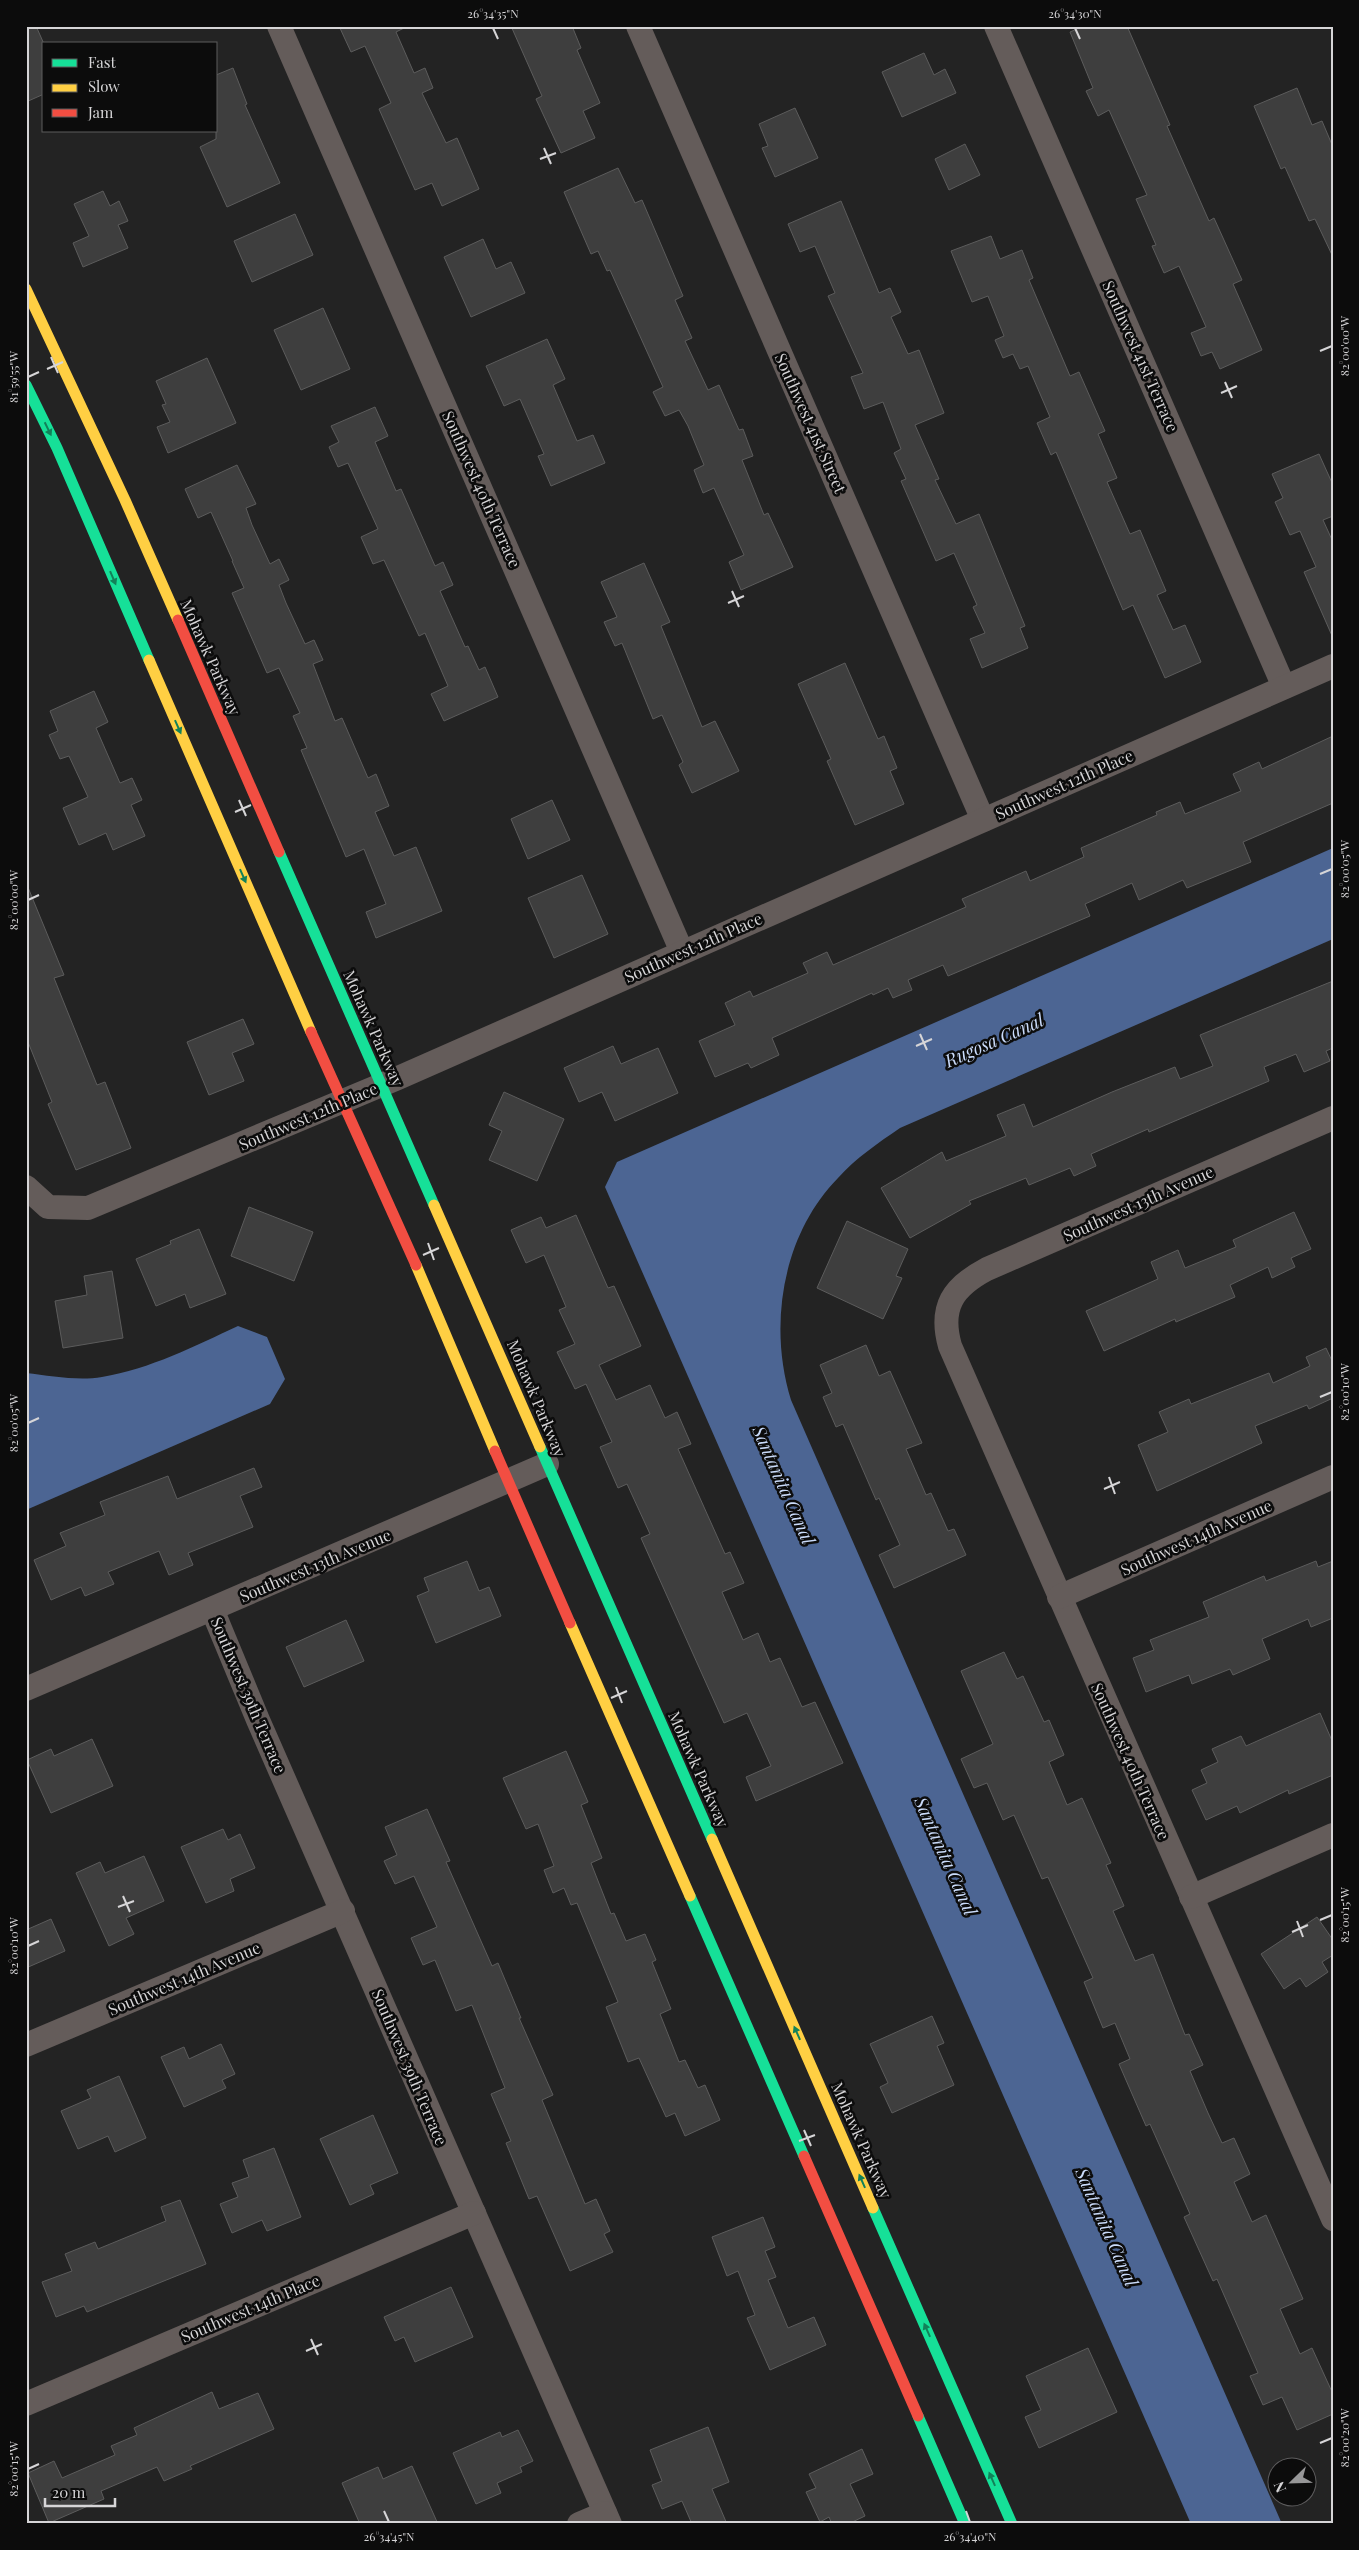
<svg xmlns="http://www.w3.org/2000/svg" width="1359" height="2550" font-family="'Playfair Display',serif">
  <rect width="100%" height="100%" fill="#232323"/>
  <!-- water -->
  <g fill="#4c6593">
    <path d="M1333,848V939L900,1128C878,1143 856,1158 838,1178C782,1235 768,1326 791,1400L1282,2524H1191L605,1187L617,1162Z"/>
    <path d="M238,1326L267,1337L285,1379L270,1404L26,1510V1373C51,1376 78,1381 102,1377C150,1369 195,1346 238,1326Z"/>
  </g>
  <!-- building -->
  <g fill="#3e3e3e" stroke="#5c5c5c">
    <polygon points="26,26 36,26 44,44 44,94 26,102"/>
    <polygon points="339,26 408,26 396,32 414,73 425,68 433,88 422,93 446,143 457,138 479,189 442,206 432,183 415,190 379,109 391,103 365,46 351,52"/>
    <polygon points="511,26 572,26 581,48 577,50 600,103 583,111 595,138 561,153 536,99 542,96"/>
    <polygon points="1084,26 1127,26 1170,125 1167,126 1209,221 1214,218 1242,280 1233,284 1262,350 1220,369 1212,352 1201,356 1191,333 1206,327 1179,266 1164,273 1152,246 1156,245 1136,199 1147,195 1109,110 1098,116 1086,91 1093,88 1070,32"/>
    <polygon points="924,53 934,75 945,69 956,93 902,117 882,72"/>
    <polygon points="233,68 247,104 245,105 280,183 227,207 200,147 216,139 216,75"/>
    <polygon points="1297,88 1312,125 1322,121 1333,147 1333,257 1315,219 1309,221 1285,167 1281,169 1254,106"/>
    <polygon points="795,108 818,158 775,177 762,148 768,146 759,124"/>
    <polygon points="965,144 980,175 949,190 935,159"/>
    <polygon points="618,168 635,203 642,200 683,296 675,300 692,338 685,341 708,390 719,385 739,430 743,429 753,456 742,460 764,515 768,513 793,567 741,590 729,562 744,555 714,488 703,493 694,470 704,465 688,426 679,410 665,416 653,392 663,387 610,270 607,271 598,251 591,254 564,192"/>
    <polygon points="103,191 110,206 119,201 128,221 118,225 128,248 83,267 73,243 89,236 74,204"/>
    <polygon points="841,201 879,293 890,288 901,312 891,317 908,354 919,350 944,413 915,425 939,479 935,480 956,524 979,514 1025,626 1020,628 1028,648 982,668 970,639 985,633 973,607 977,605 954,553 936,561 901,481 906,479 894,453 901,449 883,402 864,409 851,377 863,373 828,296 835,293 815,246 800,252 788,224"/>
    <polygon points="295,214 313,255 252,282 234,241"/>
    <polygon points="991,236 1000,259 1022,250 1033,278 1029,280 1070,376 1079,372 1105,431 1098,434 1117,478 1107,482 1130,534 1140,530 1166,591 1157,595 1173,630 1185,625 1201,662 1165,678 1133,605 1123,610 1056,452 1051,455 1037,423 1050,417 1028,366 1020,369 1013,354 1003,358 995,340 1004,336 988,296 972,302 951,251"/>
    <polygon points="483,239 496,269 511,262 525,293 471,317 444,257"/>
    <polygon points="323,308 350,369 301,390 274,330"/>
    <polygon points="547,339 565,379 553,385 577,441 593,435 605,463 551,486 538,456 544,454 520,399 504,406 486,366"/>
    <polygon points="207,358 236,423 168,453 157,427 170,422 162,405 166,404 156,381"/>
    <polygon points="375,407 388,436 375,442 396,491 401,489 435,566 443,562 453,585 440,591 465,647 468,646 479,670 485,667 498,697 444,721 431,694 448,686 425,633 419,636 384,560 373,564 361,537 378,529 348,463 338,467 329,447 339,442 331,426"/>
    <polygon points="1319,454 1333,485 1333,516 1323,520 1333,542 1333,638 1304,572 1316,567 1300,531 1290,535 1275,502 1283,498 1272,474"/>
    <polygon points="237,465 256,504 246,508 252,525 270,564 279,559 289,580 279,585 286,603 305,644 314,640 323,660 313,664 335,721 342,718 368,778 376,774 389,806 375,812 394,856 416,847 442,911 376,938 366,912 386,904 364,849 346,857 301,750 307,748 293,716 300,713 279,668 267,673 232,593 244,588 232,561 233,561 211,512 198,518 185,489"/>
    <polygon points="644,563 670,622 661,626 702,727 715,721 739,771 692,793 679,765 683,762 662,715 653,719 622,643 615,646 604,622 617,617 601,582"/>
    <polygon points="845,663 878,739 884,736 897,768 890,771 904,804 855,825 827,761 831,759 798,684"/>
    <polygon points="94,691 108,722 96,728 120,783 132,778 142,800 131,805 145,836 113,850 106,833 79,845 63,808 88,797 69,756 60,759 49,735 58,731 50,711"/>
    <polygon points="1333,736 1333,803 1243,842 1251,862 1187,888 1183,880 1139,900 1132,883 1085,904 1090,916 948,976 943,965 908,980 912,990 893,998 888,988 873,995 872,993 772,1038 779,1055 751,1068 748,1063 715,1077 699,1041 735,1025 725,1003 750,991 753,997 808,973 803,963 827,952 833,965 966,907 962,899 1026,871 1030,881 1084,857 1081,848 1157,815 1156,812 1180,802 1185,814 1241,791 1233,774 1259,762 1262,769"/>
    <polygon points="552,800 570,840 528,859 511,819"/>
    <polygon points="582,875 608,934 554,958 528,898"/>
    <polygon points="27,885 64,975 54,978 97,1085 105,1082 131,1148 76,1170 48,1104 52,1102 26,1037"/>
    <polygon points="1333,981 1333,1048 1326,1051 1330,1061 1304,1072 1296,1054 1264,1067 1269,1081 1149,1132 1148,1129 1091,1154 1096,1166 1074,1176 1070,1168 1029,1185 1026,1178 969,1201 971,1204 910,1238 881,1188 942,1152 946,1161 1006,1136 997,1115 1024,1104 1033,1127 1112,1092 1175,1067 1180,1079 1213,1066 1200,1035"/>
    <polygon points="243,1019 254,1044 232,1053 244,1081 209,1095 187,1042"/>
    <polygon points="613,1046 621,1064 658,1048 678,1093 615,1121 602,1092 579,1102 564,1068"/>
    <polygon points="504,1092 564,1119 537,1181 489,1160 502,1131 489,1125"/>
    <polygon points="249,1207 313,1232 294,1281 231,1256"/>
    <polygon points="1294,1212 1311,1249 1291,1258 1295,1267 1272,1278 1268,1267 1230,1285 1235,1297 1176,1322 1175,1319 1104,1351 1086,1311 1158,1279 1151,1262 1178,1250 1185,1268 1236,1247 1233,1240"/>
    <polygon points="576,1215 608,1288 614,1286 641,1346 599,1365 616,1400 650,1385 665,1418 677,1412 691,1444 678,1449 725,1554 730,1552 744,1583 722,1592 743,1640 758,1633 770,1662 780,1658 802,1707 815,1702 843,1763 756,1801 746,1777 771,1766 747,1713 724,1723 641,1538 650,1534 627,1484 618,1488 600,1447 612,1442 586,1384 575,1389 557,1352 575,1344 559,1310 566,1307 544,1255 526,1263 511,1230 541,1217 546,1228"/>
    <polygon points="847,1221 908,1249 896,1276 902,1278 883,1319 817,1288"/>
    <polygon points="199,1229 226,1294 190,1308 185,1294 156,1306 136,1259 171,1244 170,1241"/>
    <polygon points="112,1271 123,1338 63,1348 55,1301 87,1295 84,1276"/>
    <polygon points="866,1345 879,1376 890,1371 922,1443 906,1449 926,1495 931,1493 948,1531 954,1529 966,1555 894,1588 879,1555 900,1545 879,1498 876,1500 843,1424 836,1427 823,1397 832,1393 820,1365"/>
    <polygon points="1326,1348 1333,1363 1333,1398 1309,1409 1307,1405 1255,1426 1262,1443 1157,1491 1138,1445 1168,1432 1159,1412 1189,1399 1191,1404 1269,1373 1273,1383 1310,1366 1306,1357"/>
    <polygon points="254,1468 262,1487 240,1496 253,1527 188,1553 193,1565 169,1575 159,1551 108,1572 114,1584 85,1596 81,1587 51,1600 34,1560 66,1546 60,1533 105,1515 100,1502 168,1476 177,1499"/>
    <polygon points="467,1561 479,1591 489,1587 501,1616 436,1643 417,1596 429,1591 424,1578"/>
    <polygon points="1316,1561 1318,1567 1333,1561 1333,1618 1311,1627 1308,1619 1262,1639 1270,1659 1233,1675 1230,1669 1192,1684 1189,1675 1146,1692 1133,1658 1154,1650 1150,1640 1209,1617 1203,1602 1264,1576 1266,1581"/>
    <polygon points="346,1620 364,1661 304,1687 286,1647"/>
    <polygon points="1004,1652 1017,1679 1023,1676 1044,1722 1049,1720 1064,1755 1049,1762 1067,1805 1082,1798 1111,1863 1106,1865 1124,1906 1113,1911 1135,1961 1153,1954 1185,2035 1189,2034 1203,2065 1190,2071 1208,2113 1222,2143 1234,2138 1250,2174 1234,2182 1252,2222 1266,2215 1303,2299 1280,2309 1300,2354 1312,2348 1333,2394 1333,2414 1297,2430 1282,2397 1263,2405 1250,2376 1258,2373 1217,2279 1213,2281 1184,2217 1190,2214 1150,2124 1146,2126 1119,2064 1130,2059 1115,2023 1103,2028 1084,1982 1093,1978 1048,1877 1042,1879 1014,1815 1003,1820 987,1783 974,1788 961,1759 993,1744 961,1671"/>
    <polygon points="1320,1713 1333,1743 1333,1775 1289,1794 1288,1790 1240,1813 1237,1806 1206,1820 1192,1790 1207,1783 1201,1770 1218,1762 1212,1749 1241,1736 1246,1746"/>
    <polygon points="92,1739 113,1786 51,1813 27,1760 51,1749 54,1756"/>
    <polygon points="566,1751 588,1802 581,1805 602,1858 591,1863 611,1914 614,1913 626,1941 645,1934 656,1960 652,1962 671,2009 660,2014 679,2062 685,2060 698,2088 705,2085 720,2120 685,2136 675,2113 666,2117 639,2058 628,2062 606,2007 618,2002 577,1903 571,1905 564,1888 553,1893 544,1870 554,1866 538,1824 526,1829 503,1778"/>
    <polygon points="427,1809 450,1861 446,1862 492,1966 498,1963 521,2018 519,2018 553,2095 542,2100 585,2204 596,2199 610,2231 604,2234 613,2252 570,2271 537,2196 529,2199 506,2143 511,2141 491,2094 505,2088 472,2005 456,2011 435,1960 423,1965 411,1938 437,1927 414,1876 395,1884 384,1861 397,1855 385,1827"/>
    <polygon points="223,1829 228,1840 240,1834 255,1868 230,1879 234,1891 206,1903 181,1847"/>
    <polygon points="144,1856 164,1901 126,1918 134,1934 109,1946 76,1873 100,1862 105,1873"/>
    <polygon points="1317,1917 1333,1940 1333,1955 1322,1962 1328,1972 1306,1987 1300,1978 1284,1989 1261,1954"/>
    <polygon points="51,1919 65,1951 26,1968 26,1930"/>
    <polygon points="932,2016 944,2043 937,2046 954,2085 892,2113 880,2087 888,2083 870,2044"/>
    <polygon points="221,2044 235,2074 222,2080 226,2088 184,2107 161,2057 184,2047 189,2059"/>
    <polygon points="119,2076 146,2138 115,2152 108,2136 78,2149 61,2111 91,2098 87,2090"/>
    <polygon points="373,2115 398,2173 370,2185 374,2194 350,2205 320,2139"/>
    <polygon points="274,2148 301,2217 267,2231 262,2220 232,2233 220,2204 238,2197 232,2183 249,2177 243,2160"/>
    <polygon points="180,2200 206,2264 87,2312 84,2306 56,2317 42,2282 72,2271 65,2254 95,2242 98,2249 166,2221 161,2207"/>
    <polygon points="763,2217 775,2247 765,2251 776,2277 768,2280 788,2328 814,2317 826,2345 770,2370 747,2318 755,2315 738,2271 727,2276 712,2237"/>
    <polygon points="451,2287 473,2337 415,2362 404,2337 395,2341 384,2317"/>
    <polygon points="1088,2348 1117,2412 1039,2448 1025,2417 1041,2410 1026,2376"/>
    <polygon points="212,2392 219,2409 258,2393 274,2429 190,2466 192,2469 164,2481 157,2467 101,2491 104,2499 49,2523 28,2473 54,2461 62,2478 115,2455 111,2446 137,2435 134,2428"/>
    <polygon points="708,2427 729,2482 712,2489 727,2524 692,2524 682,2501 662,2509 652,2485 662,2481 650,2450"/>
    <polygon points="518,2430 533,2461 520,2467 522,2472 497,2483 501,2493 476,2504 453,2453 500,2432 502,2437"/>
    <polygon points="862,2449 873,2474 850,2484 865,2516 848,2524 832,2524 829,2517 820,2522 806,2492 816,2488 809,2474"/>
    <polygon points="412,2466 438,2524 360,2524 342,2483 378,2467 383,2479"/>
  </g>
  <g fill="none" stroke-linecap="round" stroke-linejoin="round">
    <!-- street -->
    <g stroke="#645c5a" stroke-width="24">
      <polyline points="279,26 682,952"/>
      <polyline points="638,26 983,820"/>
      <polyline points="996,26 1284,687"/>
      <path d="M1333,1118L987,1269C953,1287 939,1307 950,1346L1333,2219"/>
      <polyline points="26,1187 48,1207 88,1208 398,1078 1333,666"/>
      <polyline points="1059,1597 1333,1477"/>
      <polyline points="212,1609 258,1720 610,2524"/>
      <polyline points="26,1689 547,1464"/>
      <polyline points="1191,1897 1333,1835"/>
      <polyline points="26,2045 343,1911"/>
      <polyline points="26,2404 474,2213"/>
      <polyline points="579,2524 605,2513"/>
    </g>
    <!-- fast -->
    <g stroke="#16e098" stroke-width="11">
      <polyline points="26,385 57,448 149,660"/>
      <polyline points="279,852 434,1205"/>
      <polyline points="540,1447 712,1839"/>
      <polyline points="690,1896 804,2156"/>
      <polyline points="873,2208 1012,2524"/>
      <polyline points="918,2416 965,2524"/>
    </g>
    <!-- slow -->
    <g stroke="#ffcf43" stroke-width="11">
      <polyline points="26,289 125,500 178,620"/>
      <polyline points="149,660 311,1032"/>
      <polyline points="434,1205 540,1447"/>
      <polyline points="416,1265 495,1451"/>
      <polyline points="570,1623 690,1896"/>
      <polyline points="712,1839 873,2208"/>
    </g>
    <!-- jam -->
    <g stroke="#f24e42" stroke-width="11">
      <polyline points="178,620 279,852"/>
      <polyline points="311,1032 416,1265"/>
      <polyline points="495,1451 570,1623"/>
      <polyline points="804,2156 918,2416"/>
    </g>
  </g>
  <!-- one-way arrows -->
  <defs><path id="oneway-solid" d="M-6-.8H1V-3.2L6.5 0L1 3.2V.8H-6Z" transform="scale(1.25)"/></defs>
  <g fill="#128159">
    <use href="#oneway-solid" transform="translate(48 429) rotate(64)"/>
    <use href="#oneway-solid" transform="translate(113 578) rotate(67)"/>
    <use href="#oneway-solid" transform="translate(178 727) rotate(66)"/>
    <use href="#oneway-solid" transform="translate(243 876) rotate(66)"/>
    <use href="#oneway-solid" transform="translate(797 2033) rotate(-114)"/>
    <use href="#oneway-solid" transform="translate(862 2181) rotate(-114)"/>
    <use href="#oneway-solid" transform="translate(927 2330) rotate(-114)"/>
    <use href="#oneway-solid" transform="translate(992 2479) rotate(-114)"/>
  </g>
  <!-- ticks -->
  <path fill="none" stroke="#d6d5d7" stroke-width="2" d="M493,28L498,39M1075,28L1080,39M544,148L551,164M540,159L556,153M1320,351L1332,346M51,357L58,373M47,369L63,362M28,377L39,372M1225,382L1232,398M1221,393L1237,386M732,591L739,607M728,603L744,596M239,800L246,816M235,812L251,805M1320,874L1332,869M28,900L39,895M920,1034L927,1050M916,1046L932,1039M428,1243L434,1260M423,1255L439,1248M1320,1397L1332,1392M28,1423L39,1418M1109,1477L1115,1494M1104,1489L1120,1482M616,1687L622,1703M611,1698L627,1691M123,1896L130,1912M118,1907L134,1901M1320,1920L1332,1915M1297,1921L1303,1937M1292,1932L1308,1925M28,1946L39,1941M804,2130L811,2146M799,2141L815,2135M311,2339L318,2355M306,2351L322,2344M1320,2443L1332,2438M28,2469L39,2464M384,2511L389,2522M966,2511L970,2522"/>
  <g text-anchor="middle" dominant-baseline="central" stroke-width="5" stroke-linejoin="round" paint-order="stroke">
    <!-- street labels -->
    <g font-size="16" fill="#d6d5d7" stroke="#0c0c0c">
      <text transform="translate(1141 356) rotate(66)">Southwest 41st Terrace</text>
      <text transform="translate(811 423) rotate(66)">Southwest 41st Street</text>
      <text transform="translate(482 489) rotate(66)">Southwest 40th Terrace</text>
      <text transform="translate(211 657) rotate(66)">Mohawk Parkway</text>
      <text transform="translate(1064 784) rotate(-24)">Southwest 12th Place</text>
      <text transform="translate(693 947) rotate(-24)">Southwest 12th Place</text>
      <text transform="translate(374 1028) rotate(66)">Mohawk Parkway</text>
      <text transform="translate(308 1116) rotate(-23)">Southwest 12th Place</text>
      <text transform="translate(1138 1203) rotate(-24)">Southwest 13th Avenue</text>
      <text transform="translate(537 1398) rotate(67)">Mohawk Parkway</text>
      <text transform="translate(1196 1537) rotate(-24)">Southwest 14th Avenue</text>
      <text transform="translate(315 1565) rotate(-23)">Southwest 13th Avenue</text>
      <text transform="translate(249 1695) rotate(67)">Southwest 39th Terrace</text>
      <text transform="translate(1131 1761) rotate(66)">Southwest 40th Terrace</text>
      <text transform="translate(699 1769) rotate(66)">Mohawk Parkway</text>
      <text transform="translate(184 1978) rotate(-23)">Southwest 14th Avenue</text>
      <text transform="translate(410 2067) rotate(67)">Southwest 39th Terrace</text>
      <text transform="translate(862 2140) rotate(66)">Mohawk Parkway</text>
      <text transform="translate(250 2308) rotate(-23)">Southwest 14th Place</text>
    </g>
    <!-- water labels -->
    <g font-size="18" font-style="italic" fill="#cadbfa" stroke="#0c0c0c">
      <text transform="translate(994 1040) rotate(-24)">Rugosa Canal</text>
      <text transform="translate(784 1485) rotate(66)">Santanita Canal</text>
      <text transform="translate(946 1856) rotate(66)">Santanita Canal</text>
      <text transform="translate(1107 2227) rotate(66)">Santanita Canal</text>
    </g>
  </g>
  <!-- border -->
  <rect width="1359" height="2550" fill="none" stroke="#0c0c0c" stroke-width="55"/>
  <!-- legend -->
  <rect x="42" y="42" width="175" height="90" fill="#0c0c0c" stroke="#5d5c5d"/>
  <rect x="52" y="59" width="25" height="8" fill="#16e098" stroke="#5d5c5d"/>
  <text x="88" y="68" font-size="15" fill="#d6d5d7">Fast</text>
  <rect x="52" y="84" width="25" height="8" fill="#ffcf43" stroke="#5d5c5d"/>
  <text x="88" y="92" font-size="15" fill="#d6d5d7">Slow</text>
  <rect x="52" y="109" width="25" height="8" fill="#f24e42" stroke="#5d5c5d"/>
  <text x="88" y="118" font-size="15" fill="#d6d5d7">Jam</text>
  <!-- north arrow -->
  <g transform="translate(1292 2482) rotate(247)"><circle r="24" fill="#0c0c0c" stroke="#5d5c5d"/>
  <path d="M0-4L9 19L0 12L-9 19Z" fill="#979798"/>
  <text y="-8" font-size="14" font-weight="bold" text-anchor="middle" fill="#d6d5d7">N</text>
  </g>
  <!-- scale -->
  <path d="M45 2498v8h70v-8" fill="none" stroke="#d6d5d7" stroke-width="2.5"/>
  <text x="52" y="2498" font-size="15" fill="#d6d5d7" stroke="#0c0c0c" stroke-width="4" paint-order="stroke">20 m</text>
  <rect x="28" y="28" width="1304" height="2494" fill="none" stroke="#d6d5d7" stroke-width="2"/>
  <g font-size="12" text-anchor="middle" fill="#d6d5d7">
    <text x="493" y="18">26°34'35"N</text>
    <text x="1075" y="18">26°34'30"N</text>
    <text transform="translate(1345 346) rotate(-90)" y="4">82°00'00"W</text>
    <text transform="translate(14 377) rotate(-90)" y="4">81°59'55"W</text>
    <text transform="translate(1345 869) rotate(-90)" y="4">82°00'05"W</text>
    <text transform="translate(14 900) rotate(-90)" y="4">82°00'00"W</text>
    <text transform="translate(1345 1392) rotate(-90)" y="4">82°00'10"W</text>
    <text transform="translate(14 1423) rotate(-90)" y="4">82°00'05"W</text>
    <text transform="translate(1345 1915) rotate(-90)" y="4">82°00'15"W</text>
    <text transform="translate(14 1946) rotate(-90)" y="4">82°00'10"W</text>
    <text transform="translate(1345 2438) rotate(-90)" y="4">82°00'20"W</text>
    <text transform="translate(14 2469) rotate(-90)" y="4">82°00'15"W</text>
    <text x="389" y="2541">26°34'45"N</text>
    <text x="970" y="2541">26°34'40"N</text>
  </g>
</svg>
